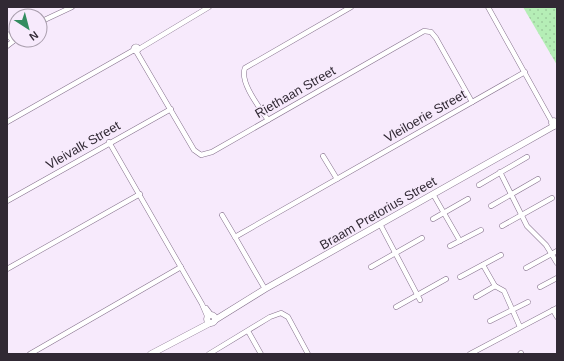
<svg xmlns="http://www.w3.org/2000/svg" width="564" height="361" font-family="Helvetica,sans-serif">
  <defs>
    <pattern id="grass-dots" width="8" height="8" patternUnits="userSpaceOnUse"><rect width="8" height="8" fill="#b5eeb6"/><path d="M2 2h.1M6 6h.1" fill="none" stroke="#9ccc9d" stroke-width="1.8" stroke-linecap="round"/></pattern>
  </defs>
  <rect width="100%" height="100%" fill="#f7eafc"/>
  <!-- grass -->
  <polygon fill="url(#grass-dots)" points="523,7 557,7 557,65"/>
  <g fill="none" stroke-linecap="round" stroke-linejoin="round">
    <defs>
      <g id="street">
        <polyline points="488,7 552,122"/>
        <polyline points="40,22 72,7"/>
        <polyline points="7,34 13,41"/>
        <polyline points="7,46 16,39"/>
        <circle cx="136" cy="49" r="2.5"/>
        <polyline points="139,49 209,7"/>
        <polyline points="136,51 194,150 201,155 212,152 424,31 431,32 436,38 472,102"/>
        <path d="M268,120C260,108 239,82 245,68L351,7"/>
        <polyline points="7,122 134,50"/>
        <polyline points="109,142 202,304 208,318"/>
        <polyline points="323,156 337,179"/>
        <polyline points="500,172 527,226 546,245 557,263"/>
        <polyline points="479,185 527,157"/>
        <polyline points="433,194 460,241"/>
        <polyline points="7,201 171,109"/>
        <polyline points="491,206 538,179"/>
        <polyline points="222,215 235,237"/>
        <polyline points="433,219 468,199"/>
        <polyline points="380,224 420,300"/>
        <polyline points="502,226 552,198"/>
        <polyline points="450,246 481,230"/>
        <polyline points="483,265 495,286 504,291 520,327"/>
        <polyline points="371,267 422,238"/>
        <polyline points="526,268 557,251"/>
        <polyline points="7,269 140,194"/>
        <polyline points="460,277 501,255"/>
        <polyline points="540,287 557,278"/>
        <polyline points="265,289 235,237 525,72"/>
        <polyline points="476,297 495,286"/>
        <polyline points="396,307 446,279"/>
        <polyline points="206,308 212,316"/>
        <polyline points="553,310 557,317"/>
        <polyline points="490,321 528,302"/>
        <polyline points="248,331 261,354"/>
        <polyline points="30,354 181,267"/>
        <polyline points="209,354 270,317 281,313 288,317 308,354"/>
        <polyline points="470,354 557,308"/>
        <polyline points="520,354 521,353"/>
      </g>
      <g id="secondary">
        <polyline points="557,125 554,126 552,123 554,121 557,122"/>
        <circle cx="211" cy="319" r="4"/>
        <polyline points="215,320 265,289 554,126"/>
        <polyline points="151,354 210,323"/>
      </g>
    </defs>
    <!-- street casing -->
    <use href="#street" stroke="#86728d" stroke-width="5.5"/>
    <!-- secondary casing -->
    <use href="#secondary" stroke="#86728d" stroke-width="7"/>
    <!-- street -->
    <use href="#street" stroke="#fff" stroke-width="4.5"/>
    <!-- secondary -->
    <use href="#secondary" stroke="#fff" stroke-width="6"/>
  </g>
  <g text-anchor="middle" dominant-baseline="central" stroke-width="3" stroke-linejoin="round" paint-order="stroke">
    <!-- street labels -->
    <g font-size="13" fill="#312934" stroke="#f7eafc">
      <text transform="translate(295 92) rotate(-30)">Riethaan Street</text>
      <text transform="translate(425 116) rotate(-30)">Vleiloerie Street</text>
      <text transform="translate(83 145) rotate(-30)">Vleivalk Street</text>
      <text transform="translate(378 213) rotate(-30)">Braam Pretorius Street</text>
    </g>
  </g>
  <!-- border -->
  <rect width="564" height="361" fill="none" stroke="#312934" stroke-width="16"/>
  <!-- north arrow -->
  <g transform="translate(28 28) rotate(144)"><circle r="19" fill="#f7eafc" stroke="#a89dac"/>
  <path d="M0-3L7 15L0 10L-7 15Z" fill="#348c60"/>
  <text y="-6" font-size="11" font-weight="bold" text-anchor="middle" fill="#312934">N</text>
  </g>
</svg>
